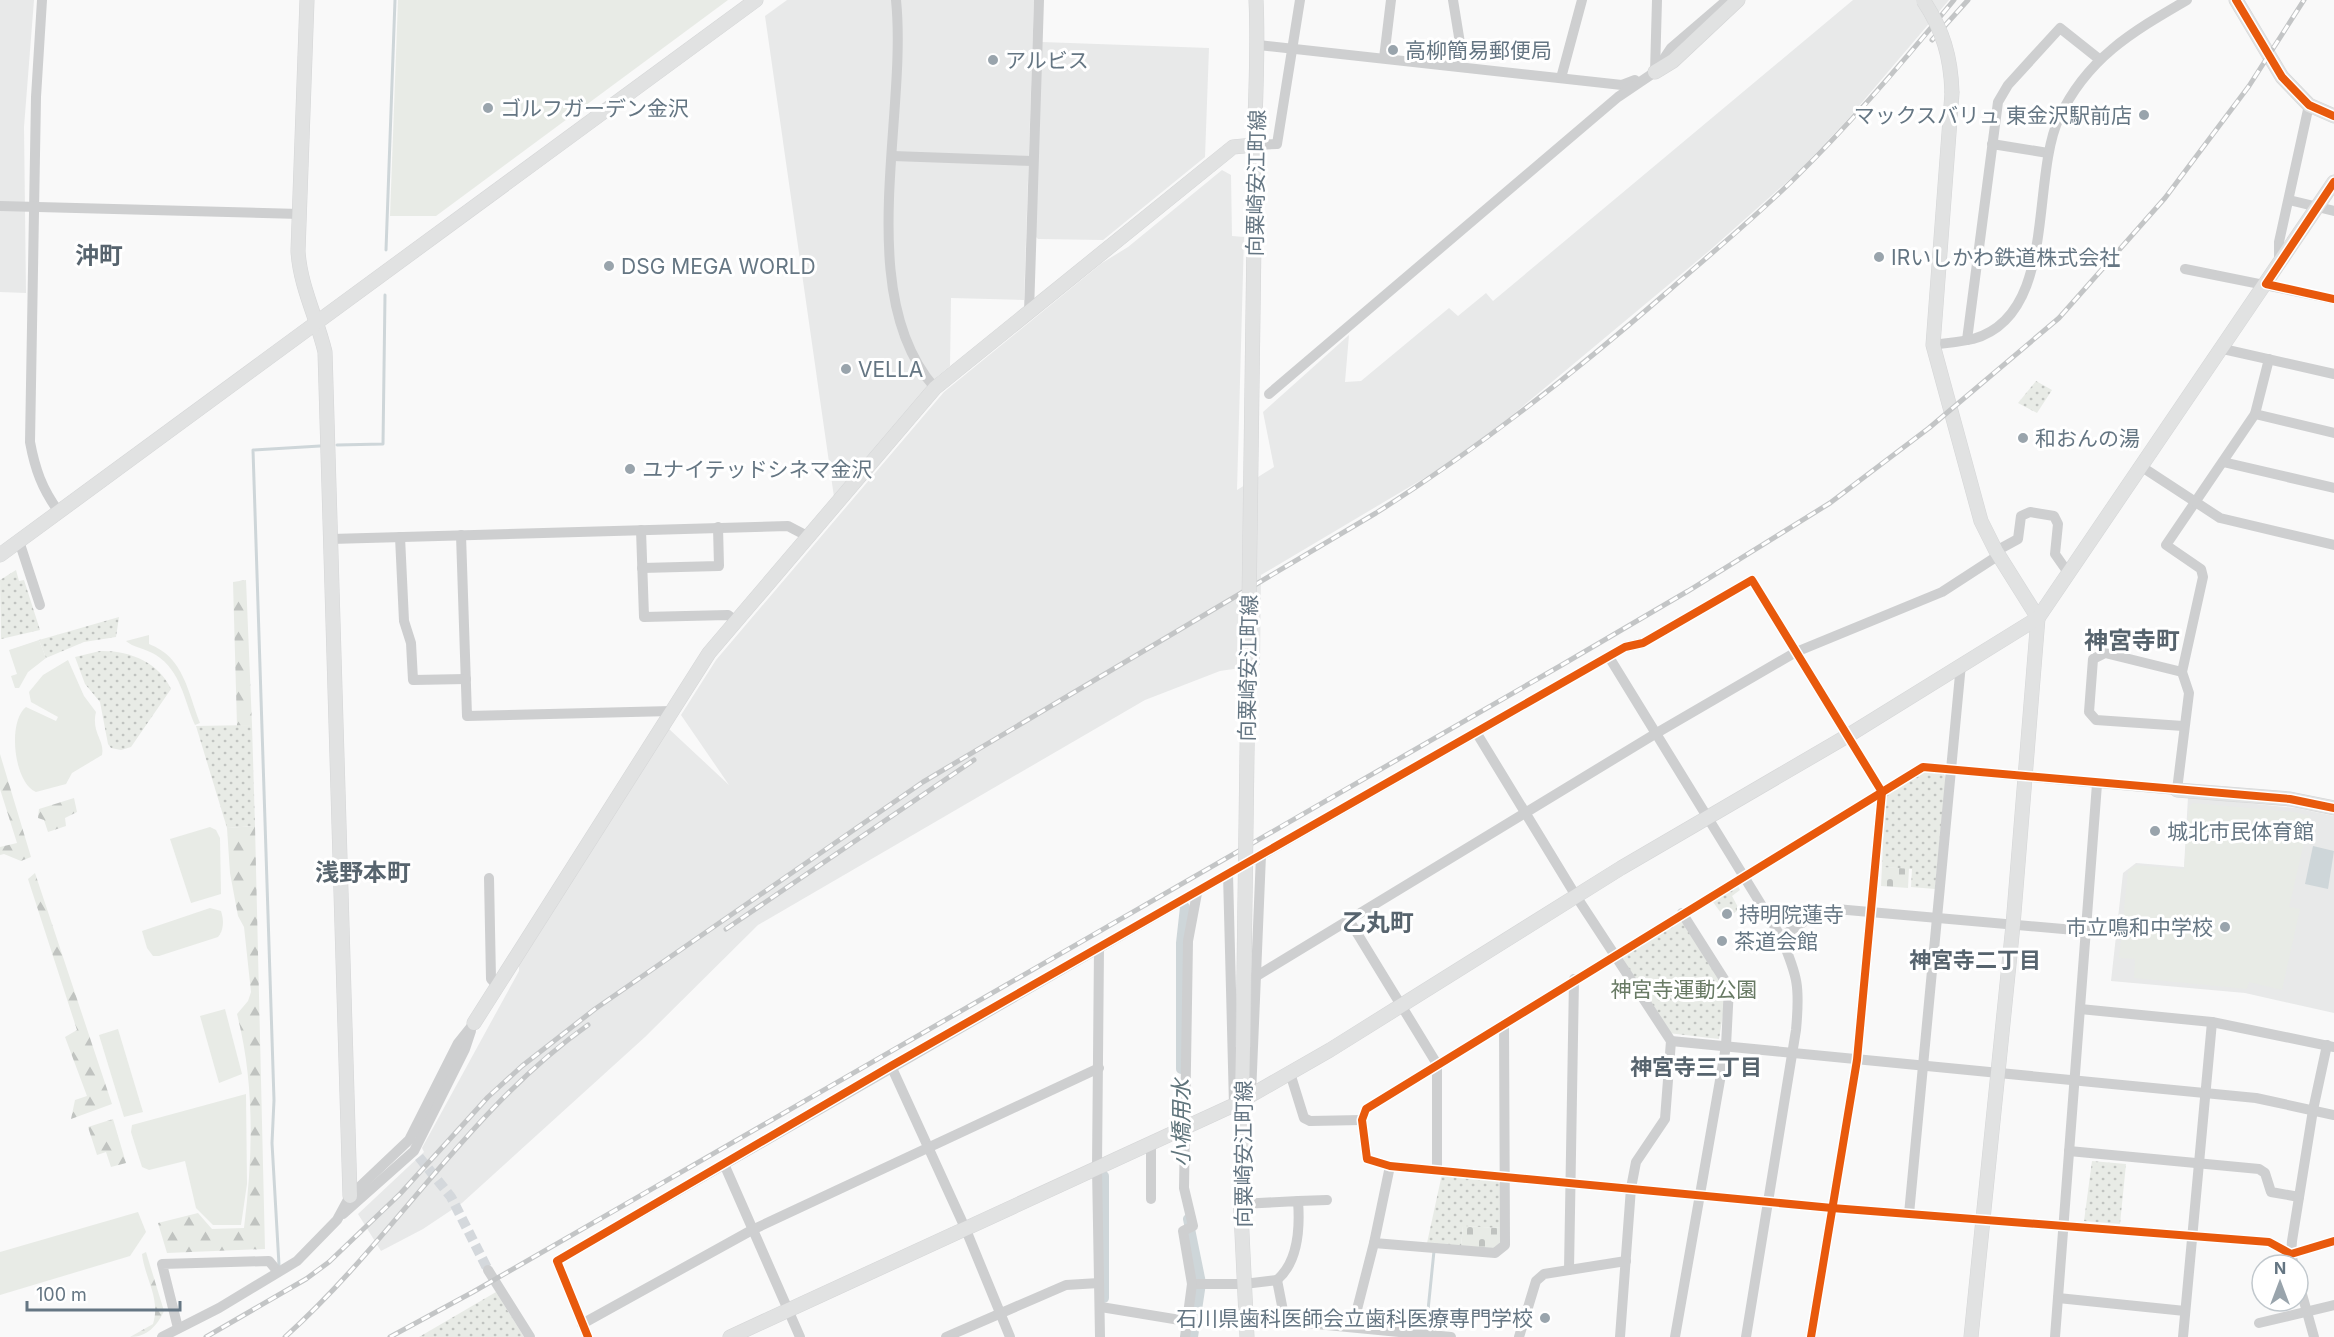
<svg xmlns="http://www.w3.org/2000/svg" width="2334" height="1337" font-family="Inter,'Noto Sans JP',sans-serif">
  <defs>
    <pattern id="forest-firs" width="22" height="20" patternUnits="userSpaceOnUse" patternTransform="scale(1.5)"><rect width="22" height="20" fill="#e8ebe6"/><path d="M5 1l3.5 6h-7zM16 11l3.5 6h-7z" fill="#c0c3c0"/></pattern>
    <pattern id="cemetery-stones" width="16" height="16" patternUnits="userSpaceOnUse" patternTransform="scale(1.5)"><rect width="16" height="16" fill="#e8ebe6"/><path d="M2 7V4a2 2 0 0 1 4 0v3zM10 15v-3a2 2 0 0 1 4 0v3z" fill="#c0c3c0"/></pattern>
    <pattern id="park-dots" width="8" height="8" patternUnits="userSpaceOnUse" patternTransform="scale(1.5)"><rect width="8" height="8" fill="#e8ebe6"/><path d="M2 2h.1M6 6h.1" fill="none" stroke="#c0c3c0" stroke-width="1.8" stroke-linecap="round"/></pattern>
  </defs>
  <rect width="100%" height="100%" fill="#f9f9f9"/>
  <!-- built -->
  <g fill="#e8e9e9">
    <polygon points="0,0 34,0 24,127 26,293 0,292"/>
    <polygon points="787,0 1034,0 1024,300 951,298 950,366 932,381 834,497 765,16"/>
    <polygon points="1853,0 1949,0 1848,119 1798,172 1709,251 1510,417 1438,470 1261,575 1260,665 1220,671 1145,700 758,925 645,1037 462,1203 423,1229 381,1251 358,1214 424,1152 422,1148 519,971 519,960 668,728 729,785 681,715 716,660 944,392 1102,263 1128,247 1222,170 1231,175 1232,236 1244,237 1237,490 1274,467 1263,412 1349,335 1345,382 1361,381 1449,308 1458,316 1486,293 1493,301"/>
    <polygon points="1042,42 1209,48 1205,157 1103,240 1038,239 1035,236"/>
    <polygon points="2188,797 2296,808 2334,816 2334,1013 2245,993 2111,981 2123,873 2136,863 2184,867"/>
  </g>
  <!-- grass -->
  <g fill="#e8ebe6">
    <polygon points="398,0 728,0 436,216 390,216"/>
    <path d="M149,635V644C184,657 188,693 200,723L195,725C184,700 181,671 156,655C147,649 132,647 126,641Z"/>
    <polygon points="39,640 46,658 28,672 19,688 15,688 11,676 17,674 9,650"/>
    <path d="M68,660L84,696L96,712C91,733 105,740 102,755L72,773L66,784L36,792C14,783 7,722 26,707L56,721L58,717L31,702L29,692L43,675Z"/>
    <polygon points="2193,803 2294,812 2310,816 2289,907 2300,909 2282,990 2249,982 2247,989 2134,978 2135,959 2119,958 2128,871 2136,865 2184,869 2189,807"/>
    <polygon points="210,827 216,830 220,838 221,894 191,903 170,839"/>
    <path d="M210,908L221,911C224,920 224,930 218,937L159,956H153L147,948L142,931Z"/>
    <polygon points="225,1009 242,1074 219,1083 200,1016"/>
    <polygon points="118,1029 143,1112 124,1117 99,1035"/>
    <polygon points="246,1094 247,1184 241,1225 213,1225 196,1208 185,1161 149,1170 142,1167 131,1132 132,1125"/>
    <polygon points="138,1212 146,1232 130,1256 0,1295 0,1252"/>
  </g>
  <!-- forest -->
  <g fill="url(#forest-firs)">
    <polygon points="246,580 252,725 237,726 233,582"/>
    <polygon points="0,754 31,857 21,861 4,854 0,855 0,847 17,843 0,789"/>
    <polygon points="74,798 77,812 65,818 66,826 48,832 44,820 38,818 39,809"/>
    <path d="M255,826L265,1249L167,1253L158,1223L198,1213L212,1229L244,1228C253,1155 255,1085 237,1014L248,1001L251,992L244,927L238,916L230,873L227,828Z"/>
    <polygon points="35,873 112,1104 71,1119 75,1100 87,1096 65,1037 77,1030 28,879"/>
    <polygon points="113,1119 126,1163 111,1167 106,1152 97,1155 88,1127"/>
    <path d="M146,1252L164,1311C157,1326 147,1337 130,1337L153,1324C161,1299 145,1279 142,1254Z"/>
  </g>
  <!-- cemetery -->
  <g fill="url(#cemetery-stones)">
    <polygon points="1882,867 1909,868 1908,888 1881,886"/>
    <polygon points="1463,1226 1501,1228 1501,1243 1494,1250 1461,1247"/>
  </g>
  <!-- park -->
  <g fill="url(#park-dots)">
    <polygon points="2036,381 2052,390 2037,413 2018,403"/>
    <polygon points="16,570 19,581 24,580 40,630 1,639 0,580"/>
    <polygon points="119,617 116,637 84,642 46,658 39,640"/>
    <path d="M100,651C128,650 159,662 171,689L131,747L121,750L111,748L108,744L100,702L85,684L75,657Z"/>
    <polygon points="252,725 255,826 227,828 196,726"/>
    <polygon points="1921,772 1944,774 1946,778 1935,889 1911,887 1912,869 1882,867 1885,794"/>
    <polygon points="1738,886 1740,890 1732,896 1739,909 1726,920 1713,902"/>
    <polygon points="1680,917 1724,983 1726,997 1719,1039 1668,1033 1619,952"/>
    <polygon points="2092,1161 2126,1164 2120,1224 2084,1221"/>
    <polygon points="1442,1174 1491,1177 1501,1184 1501,1228 1463,1226 1461,1247 1427,1243"/>
    <polygon points="496,1292 524,1337 419,1337"/>
  </g>
  <!-- water -->
  <g fill="#ced6d9">
    <polygon points="2313,846 2334,851 2328,889 2305,884"/>
    <polygon points="1766,934 1768,940 1775,942 1772,944 1766,944 1757,953 1747,950 1739,952 1735,943 1742,939 1748,943"/>
  </g>
  <g fill="none" stroke-linecap="round" stroke-linejoin="round">
    <!-- stream -->
    <g stroke="#ced6d9" stroke-width="3">
      <polyline points="386,250 395,0"/>
      <polyline points="337,445 383,444 385,295"/>
      <polyline points="279,1265 272,1143 274,1100 253,450 320,446"/>
      <polyline points="1426,1330 1434,1251"/>
    </g>
    <!-- canal -->
    <g stroke="#ced6d9" stroke-width="10">
      <polyline points="1181,1069 1181,943 1185,907"/>
      <polyline points="1104,1176 1104,1298"/>
      <polyline points="1188,1219 1201,1283 1193,1337"/>
    </g>
    <!-- street-tunnel -->
    <polyline stroke="#d4d8dc" stroke-width="10" stroke-dasharray="10 5" stroke-linecap="butt" points="419,1157 451,1197 488,1270"/>
    <defs>
      <g id="secondary">
        <path d="M307,0L298,251C300,286 317,318 325,352L350,1196"/>
        <polyline points="2236,0 2282,77 2309,105 2334,116"/>
        <polyline points="1655,72 1673,61 1738,0"/>
        <polyline points="1952,93 1933,345 1981,521 1996,551 2038,618 2013,925 1971,1337"/>
        <path d="M1254,239C1250,159 1260,80 1256,0"/>
        <polyline points="0,555 756,0"/>
        <polyline points="2177,790 2290,799 2334,808"/>
        <polyline points="474,1023 709,653 935,388 1233,147 1254,145"/>
        <polyline points="1243,1047 1240,1192 1247,1337"/>
        <polyline points="730,1337 1234,1105 1330,1050 1621,868 1849,735 2038,618 2334,182"/>
      </g>
    </defs>
    <!-- secondary casing -->
    <use href="#secondary" stroke="#d5d6d7" stroke-width="15"/>
    <!-- street -->
    <g stroke="#cecfd0" stroke-width="10">
      <path d="M42,0L36,97L30,442C35,469 42,489 59,512"/>
      <path d="M896,0C908,116 852,294 935,388"/>
      <polyline points="1453,0 1460,43 1460,67"/>
      <polyline points="1258,45 1622,85 1635,80"/>
      <polyline points="1384,58 1391,0"/>
      <polyline points="1655,72 1657,0"/>
      <polyline points="1561,78 1582,0"/>
      <polyline points="1992,144 2048,153"/>
      <polyline points="1254,145 1277,144 1300,0"/>
      <polyline points="893,156 1033,161"/>
      <polyline points="2289,200 2334,211"/>
      <polyline points="0,206 300,214"/>
      <polyline points="2279,264 2279,242 2309,105"/>
      <polyline points="2185,269 2334,299"/>
      <polyline points="1029,312 1039,0"/>
      <polyline points="1967,340 1998,102 2008,85 2060,28 2099,59"/>
      <path d="M1933,345C1946,343 1960,342 1973,339C2058,315 2030,181 2059,118C2087,58 2132,32 2187,0"/>
      <polyline points="2223,349 2334,374"/>
      <polyline points="2269,359 2255,414 2166,545 2201,569 2203,577 2182,672 2189,693 2177,790 1923,767 1366,1109 1362,1120 1367,1159 1390,1166 1832,1208 2269,1242 2291,1254 2334,1241"/>
      <polyline points="1269,394 1618,97 1655,72 1671,48 1727,0"/>
      <polyline points="2255,414 2334,433"/>
      <polyline points="2223,462 2334,488"/>
      <polyline points="2142,467 2220,518 2334,545"/>
      <polyline points="641,530 644,617 728,615 737,622"/>
      <polyline points="461,535 467,716 672,711"/>
      <polyline points="400,537 404,621 411,643 413,680 466,679"/>
      <polyline points="331,539 788,526 809,537"/>
      <polyline points="19,541 40,605"/>
      <polyline points="1996,551 2018,539 2021,516 2030,512 2054,516 2058,524 2055,554 2069,574"/>
      <polyline points="642,568 719,566 718,527"/>
      <path d="M1609,657L1781,937C1798,977 1800,987 1796,1030L1746,1337"/>
      <polyline points="2182,672 2105,653 2093,659 2089,712 2096,720 2183,726"/>
      <polyline points="1476,732 1576,896 1671,1041 1665,1119 1636,1162 1631,1188 1620,1337"/>
      <polyline points="1253,860 1625,647 1643,643 1752,580 1882,792 1857,1060 1811,1337"/>
      <polyline points="1228,874 1234,1105"/>
      <polyline points="489,878 491,979 497,985"/>
      <polyline points="1349,920 1437,1064 1437,1170"/>
      <polyline points="1781,937 1817,913 1836,909 2086,931"/>
      <polyline points="1099,948 1097,1168 1100,1337"/>
      <polyline points="1255,977 1655,734 1796,652 1942,592 1999,555"/>
      <polyline points="2080,1009 2212,1022 2334,1047"/>
      <polyline points="1671,1041 2256,1098 2334,1115"/>
      <polyline points="891,1066 966,1230 1010,1337"/>
      <polyline points="1290,1073 1304,1118 1310,1121 1362,1120"/>
      <polyline points="1251,1095 1261,855"/>
      <polyline points="2069,1151 2259,1169 2265,1173 2271,1192 2299,1197"/>
      <polyline points="724,1164 800,1337"/>
      <polyline points="1151,1199 1151,1144"/>
      <polyline points="1298,1201 1327,1200"/>
      <path d="M1241,1204L1298,1201C1300,1227 1298,1262 1277,1280"/>
      <polyline points="343,1214 414,1151 465,1049 471,1031"/>
      <polyline points="1909,1214 1961,664"/>
      <polyline points="1374,1243 1495,1253 1505,1245 1504,1024"/>
      <polyline points="2294,1265 2291,1254 2292,1241 2313,1110 2327,1045"/>
      <polyline points="488,1270 530,1337"/>
      <polyline points="1569,1270 1574,979"/>
      <polyline points="2298,1280 2314,1337"/>
      <polyline points="1192,1284 1244,1284 1277,1280 1285,1321 1451,1337"/>
      <polyline points="2058,1298 2185,1311"/>
      <polyline points="1101,1307 1186,1321"/>
      <polyline points="2259,1323 2334,1305"/>
      <polyline points="582,1324 752,1230 1099,1068"/>
      <polyline points="1353,1325 1374,1243 1390,1166"/>
      <polyline points="178,1328 162,1264 269,1261 278,1272"/>
      <polyline points="162,1337 219,1308 297,1261 337,1220 350,1196 409,1140 458,1043 474,1023"/>
      <polyline points="588,1337 557,1261 1231,872"/>
      <polyline points="946,1337 1066,1285 1099,1283"/>
      <polyline points="1185,1337 1192,1284 1183,1231 1193,1226 1184,1188 1188,941 1197,893"/>
      <polyline points="1519,1337 1536,1281 1544,1274 1626,1261"/>
      <polyline points="1675,1337 1726,1046 1729,987 1682,913"/>
      <polyline points="2055,1337 2097,784"/>
      <polyline points="2183,1337 2212,1022"/>
    </g>
    <!-- secondary -->
    <use href="#secondary" stroke="#e1e2e2" stroke-width="14"/>
    <defs>
      <g id="rail">
        <polyline points="1932,40 1968,0"/>
        <polyline points="726,929 974,760"/>
        <path d="M206,1337L306,1279L329,1262L400,1194L488,1097L522,1066L595,1009L923,782L1376,513C1479,448 1573,374 1665,294C1709,255 1755,218 1797,176C1853,121 1904,61 1954,0"/>
        <path d="M285,1337C393,1240 468,1110 588,1025"/>
        <polyline points="390,1337 473,1292 1560,666 1688,591 1830,503 1929,428 2059,318 2165,198 2249,86 2304,0"/>
      </g>
    </defs>
    <!-- rail casing -->
    <use href="#rail" stroke="#c3c5c6" stroke-width="5"/>
    <!-- rail -->
    <use href="#rail" stroke="#fff" stroke-width="3" stroke-dasharray="9" stroke-linecap="butt"/>
    <defs>
      <g id="secondary-bridge">
        <path d="M1923,0C1943,30 1951,57 1952,93"/>
        <polyline points="1243,1047 1254,239"/>
      </g>
    </defs>
    <!-- secondary-bridge casing -->
    <use href="#secondary-bridge" stroke="#d5d6d7" stroke-width="15" stroke-linecap="butt"/>
    <!-- secondary-bridge -->
    <use href="#secondary-bridge" stroke="#e1e2e2" stroke-width="14"/>
    <defs>
      <g id="cycleway">
        <polyline points="2236,0 2282,77 2309,105 2334,116"/>
        <polyline points="2334,182 2266,284 2334,299"/>
        <polyline points="2334,808 2290,799 1923,767 1366,1109 1362,1120 1367,1159 1390,1166 1832,1208 2269,1242 2291,1254 2334,1241"/>
        <polyline points="588,1337 557,1261 891,1066 1625,647 1643,643 1752,580 1882,792 1857,1060 1811,1337"/>
      </g>
    </defs>
    <!-- cycleway casing -->
    <use href="#cycleway" stroke="#fff" stroke-width="11"/>
    <!-- cycleway -->
    <use href="#cycleway" stroke="#e8590c" stroke-width="8"/>
  </g>
  <!-- markers -->
  <g fill="#99a4ac" stroke="#fff" stroke-width="2">
    <circle cx="1393" cy="50" r="6"/>
    <circle cx="993" cy="60" r="6"/>
    <circle cx="488" cy="108" r="6"/>
    <circle cx="2144" cy="115" r="6"/>
    <circle cx="1879" cy="257" r="6"/>
    <circle cx="609" cy="266" r="6"/>
    <circle cx="846" cy="369" r="6"/>
    <circle cx="2023" cy="438" r="6"/>
    <circle cx="630" cy="469" r="6"/>
    <circle cx="2155" cy="831" r="6"/>
    <circle cx="1727" cy="914" r="6"/>
    <circle cx="2225" cy="927" r="6"/>
    <circle cx="1722" cy="941" r="6"/>
    <circle cx="1545" cy="1318" r="6"/>
  </g>
  <g text-anchor="middle" dominant-baseline="central" stroke-width="6" stroke-linejoin="round" paint-order="stroke">
    <!-- poi labels -->
    <g font-size="21" fill="#657683" stroke="#fff" text-anchor="start">
      <text x="1405" y="50">高柳簡易郵便局</text>
      <text x="1005" y="60">アルビス</text>
      <text x="500" y="108">ゴルフガーデン金沢</text>
      <text x="2132" y="115" text-anchor="end">マックスバリュ 東金沢駅前店</text>
      <text x="1891" y="257">IRいしかわ鉄道株式会社</text>
      <text x="621" y="266">DSG MEGA WORLD</text>
      <text x="858" y="369">VELLA</text>
      <text x="2035" y="438">和おんの湯</text>
      <text x="642" y="469">ユナイテッドシネマ金沢</text>
      <text x="2167" y="831">城北市民体育館</text>
      <text x="1739" y="914">持明院蓮寺</text>
      <text x="2213" y="927" text-anchor="end">市立鳴和中学校</text>
      <text x="1734" y="941">茶道会館</text>
      <text x="1533" y="1318" text-anchor="end">石川県歯科医師会立歯科医療専門学校</text>
    </g>
    <!-- street labels -->
    <g font-size="21" fill="#657683" stroke="#fff">
      <text transform="translate(1256 183) rotate(-89)">向粟崎安江町線</text>
      <text transform="translate(1248 668) rotate(-89)">向粟崎安江町線</text>
      <text transform="translate(1243 1154) rotate(-90)">向粟崎安江町線</text>
    </g>
    <!-- park labels -->
    <g font-size="21" fill="#687a64" stroke="#fff">
      <text x="1684" y="989">神宮寺運動公園</text>
    </g>
    <!-- neighbourhood labels -->
    <g font-size="22" font-weight="bold" fill="#57646e" stroke="#fff">
      <text x="1975" y="960">神宮寺二丁目</text>
      <text x="1696" y="1067">神宮寺三丁目</text>
    </g>
    <!-- water labels -->
    <g font-size="22" font-style="italic" fill="#60757c" stroke="#fff">
      <text transform="translate(1181 1123) rotate(-90)">小橋用水</text>
    </g>
    <!-- quarter labels -->
    <g font-size="24" font-weight="bold" fill="#57646e" stroke="#fff">
      <text x="99" y="255">沖町</text>
      <text x="2132" y="640">神宮寺町</text>
      <text x="363" y="872">浅野本町</text>
      <text x="1378" y="922">乙丸町</text>
    </g>
  </g>
  <!-- north arrow -->
  <g transform="translate(2280 1283)"><circle r="28" fill="#ffffff" stroke="#c1c8cd" stroke-width="1.5"/>
  <path d="M0-4.5L10 22L0 15L-10 22Z" fill="#99a4ac"/>
  <text y="-9" font-size="16" font-weight="bold" text-anchor="middle" fill="#657683">N</text>
  </g>
  <!-- scale -->
  <path d="M27 1301v9h153v-9" fill="none" stroke="#657683" stroke-width="3"/>
  <text x="36" y="1301" font-size="18" fill="#657683" stroke="#ffffff" stroke-width="4.5" paint-order="stroke">100 m</text>
</svg>
